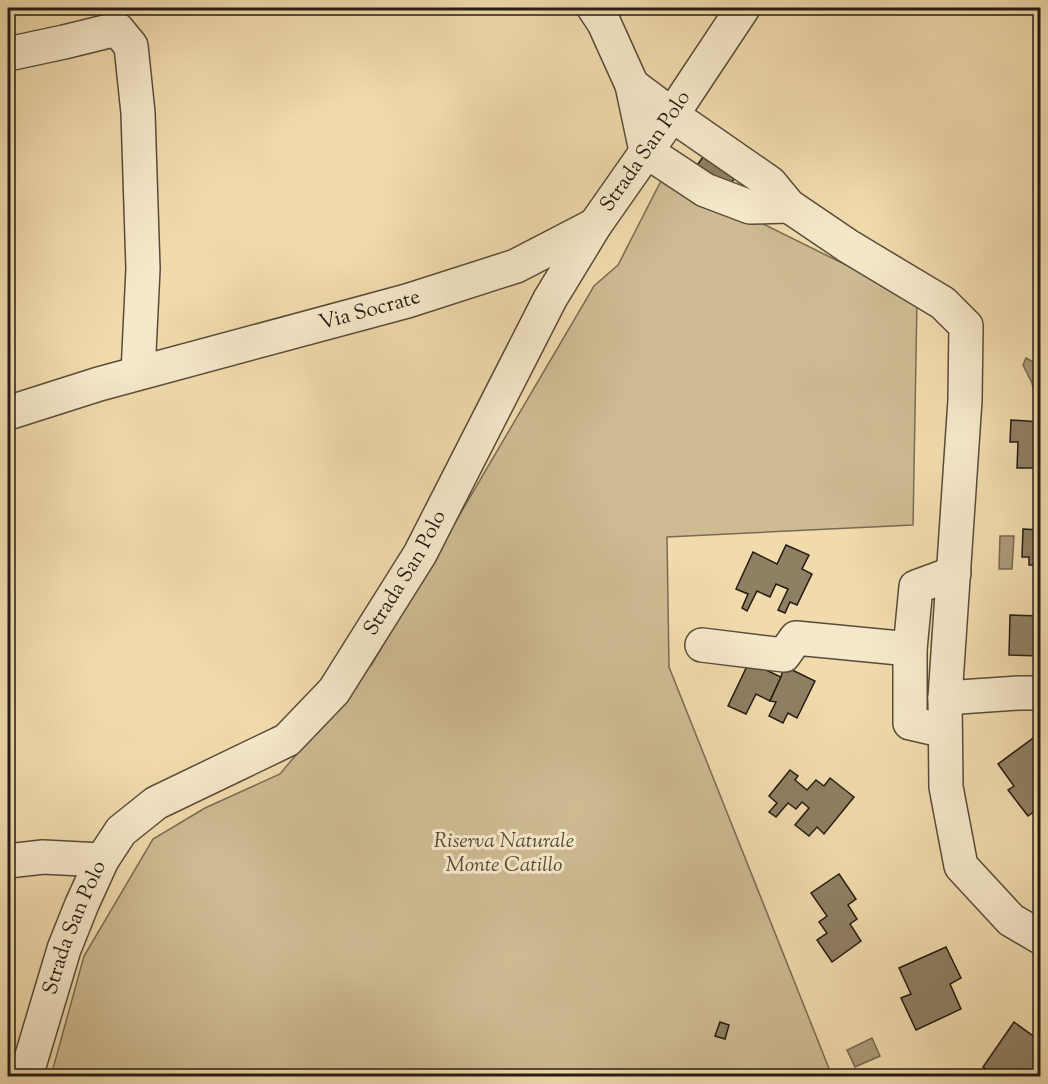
<svg xmlns="http://www.w3.org/2000/svg" width="1048" height="1084" font-family="'Sorts Mill Goudy',serif">
  <rect width="100%" height="100%" fill="#f1dbad"/>
  <filter id="stains"><feTurbulence type="fractalNoise" baseFrequency=".00333" numOctaves="4"/><feColorMatrix values="0 0 0 0 .2 0 0 0 0 .09 0 0 0 0 .02 0 0 0 .5 -.17"/></filter>
  <radialGradient id="worn" r=".72"><stop offset=".6" stop-color="#630" stop-opacity="0"/><stop offset="1" stop-color="#630" stop-opacity=".3"/></radialGradient>
  <!-- green -->
  <polygon fill="#cebb93" stroke="#796c53" stroke-width="1.5" points="664,175 917,300 913,525 667,537 669,667 832,1076 51,1076 84,956 153,839 205,808 280,774 372,664 594,286 618,265"/>
  <!-- water -->
  <g fill="#ab9a79" stroke="#756850" stroke-width="1.5">
    <polygon points="1026,358 1040,366 1040,401 1036,401 1032,383 1023,365"/>
    <polygon points="1000,536 1014,536 1012,569 999,569"/>
    <polygon points="872,1038 880,1056 855,1067 847,1050"/>
  </g>
  <!-- building -->
  <g fill="#8f7f63" stroke="#241c13" stroke-width="1.5">
    <polygon points="705,154 737,174 726,192 693,171"/>
    <polygon points="1011,420 1040,422 1040,461 1036,460 1035,468 1017,468 1018,442 1010,442"/>
    <polygon points="1023,529 1040,530 1040,565 1029,565 1029,557 1022,557"/>
    <polygon points="786,545 809,555 802,569 812,574 797,605 790,602 785,613 778,610 788,589 776,584 770,597 757,591 747,611 742,608 748,594 736,589 753,552 777,564"/>
    <polygon points="1010,615 1040,616 1040,656 1009,655"/>
    <polygon points="749,662 781,677 770,701 756,694 746,714 728,706"/>
    <polygon points="784,666 815,681 797,718 788,713 783,723 769,716 776,702 770,701 781,677"/>
    <polygon points="1040,733 1040,807 1028,816 1008,790 1014,786 998,764"/>
    <polygon points="790,770 798,776 795,780 807,790 816,780 824,786 830,778 854,797 824,834 817,827 809,836 795,825 809,808 802,802 796,809 788,803 776,817 769,812 777,803 769,796"/>
    <polygon points="839,874 856,899 848,905 857,919 850,924 861,941 832,962 817,940 827,933 819,922 827,916 811,893"/>
    <polygon points="946,947 961,978 950,984 961,1009 916,1030 901,998 911,994 899,968"/>
    <polygon points="720,1022 729,1025 725,1039 715,1036"/>
    <polygon points="1014,1022 1040,1041 1033,1052 1040,1058 1040,1076 996,1076 983,1067"/>
  </g>
  <g fill="none" stroke-linecap="round" stroke-linejoin="round">
    <defs>
      <g id="minor">
        <polyline points="594,8 604,23 632,85 646,151 705,190 750,207 789,206"/>
        <polyline points="8,54 64,42 117,29 131,46 138,113 143,269 138,373"/>
        <polyline points="632,85 672,115 770,183 789,206 848,246 943,303 966,326 965,400 945,698 946,787 961,866 1011,920 1040,937"/>
        <path id="s1" d="M8,413L99,384L407,301L516,266L595,225"/>
        <polyline points="702,645 784,655 796,638 910,649"/>
        <polyline points="945,698 1019,693 1040,693"/>
        <polyline points="945,731 910,723 910,649 916,587 954,573"/>
        <polyline points="8,861 43,857 102,860"/>
        <path id="s2" d="M26,1076L64,949L82,904L102,860L121,831L156,803L287,740L334,691L420,554L550,299L595,225L672,115L743,8"/>
      </g>
    </defs>
    <!-- minor casing -->
    <use href="#minor" stroke="#574c3a" stroke-width="36"/>
    <!-- minor -->
    <use href="#minor" stroke="#f6e8ca" stroke-width="33"/>
  </g>
  <g text-anchor="middle" dominant-baseline="central" stroke-width="6" stroke-linejoin="round" paint-order="stroke">
    <!-- street labels -->
    <g font-size="21" fill="#241c13" stroke="#f6e8ca">
      <text stroke="none"><textPath href="#s2" startOffset="1146">Strada San Polo</textPath></text>
      <text stroke="none"><textPath href="#s1" startOffset="376">Via Socrate</textPath></text>
      <text stroke="none"><textPath href="#s2" startOffset="660">Strada San Polo</textPath></text>
      <text stroke="none"><textPath href="#s2" startOffset="156">Strada San Polo</textPath></text>
    </g>
    <!-- park labels -->
    <g font-size="21" font-style="italic" fill="#574c39" stroke="#f6e8ca">
      <text x="504" y="842">Riserva Naturale<tspan x="504" dy="24">Monte Catillo</tspan></text>
    </g>
  </g>
  <!-- margin -->
  <rect width="1048" height="1084" fill="none" stroke="#f1dbad" stroke-width="30"/>
  <rect x="9" y="9" width="1030" height="1066" fill="none" stroke="#241c13" stroke-width="3"/>
  <rect x="15" y="15" width="1018" height="1054" fill="none" stroke="#241c13" stroke-width="1.5"/>
  <rect width="100%" height="100%" filter="url(#stains)"/>
  <rect width="100%" height="100%" fill="url(#worn)"/>
</svg>
